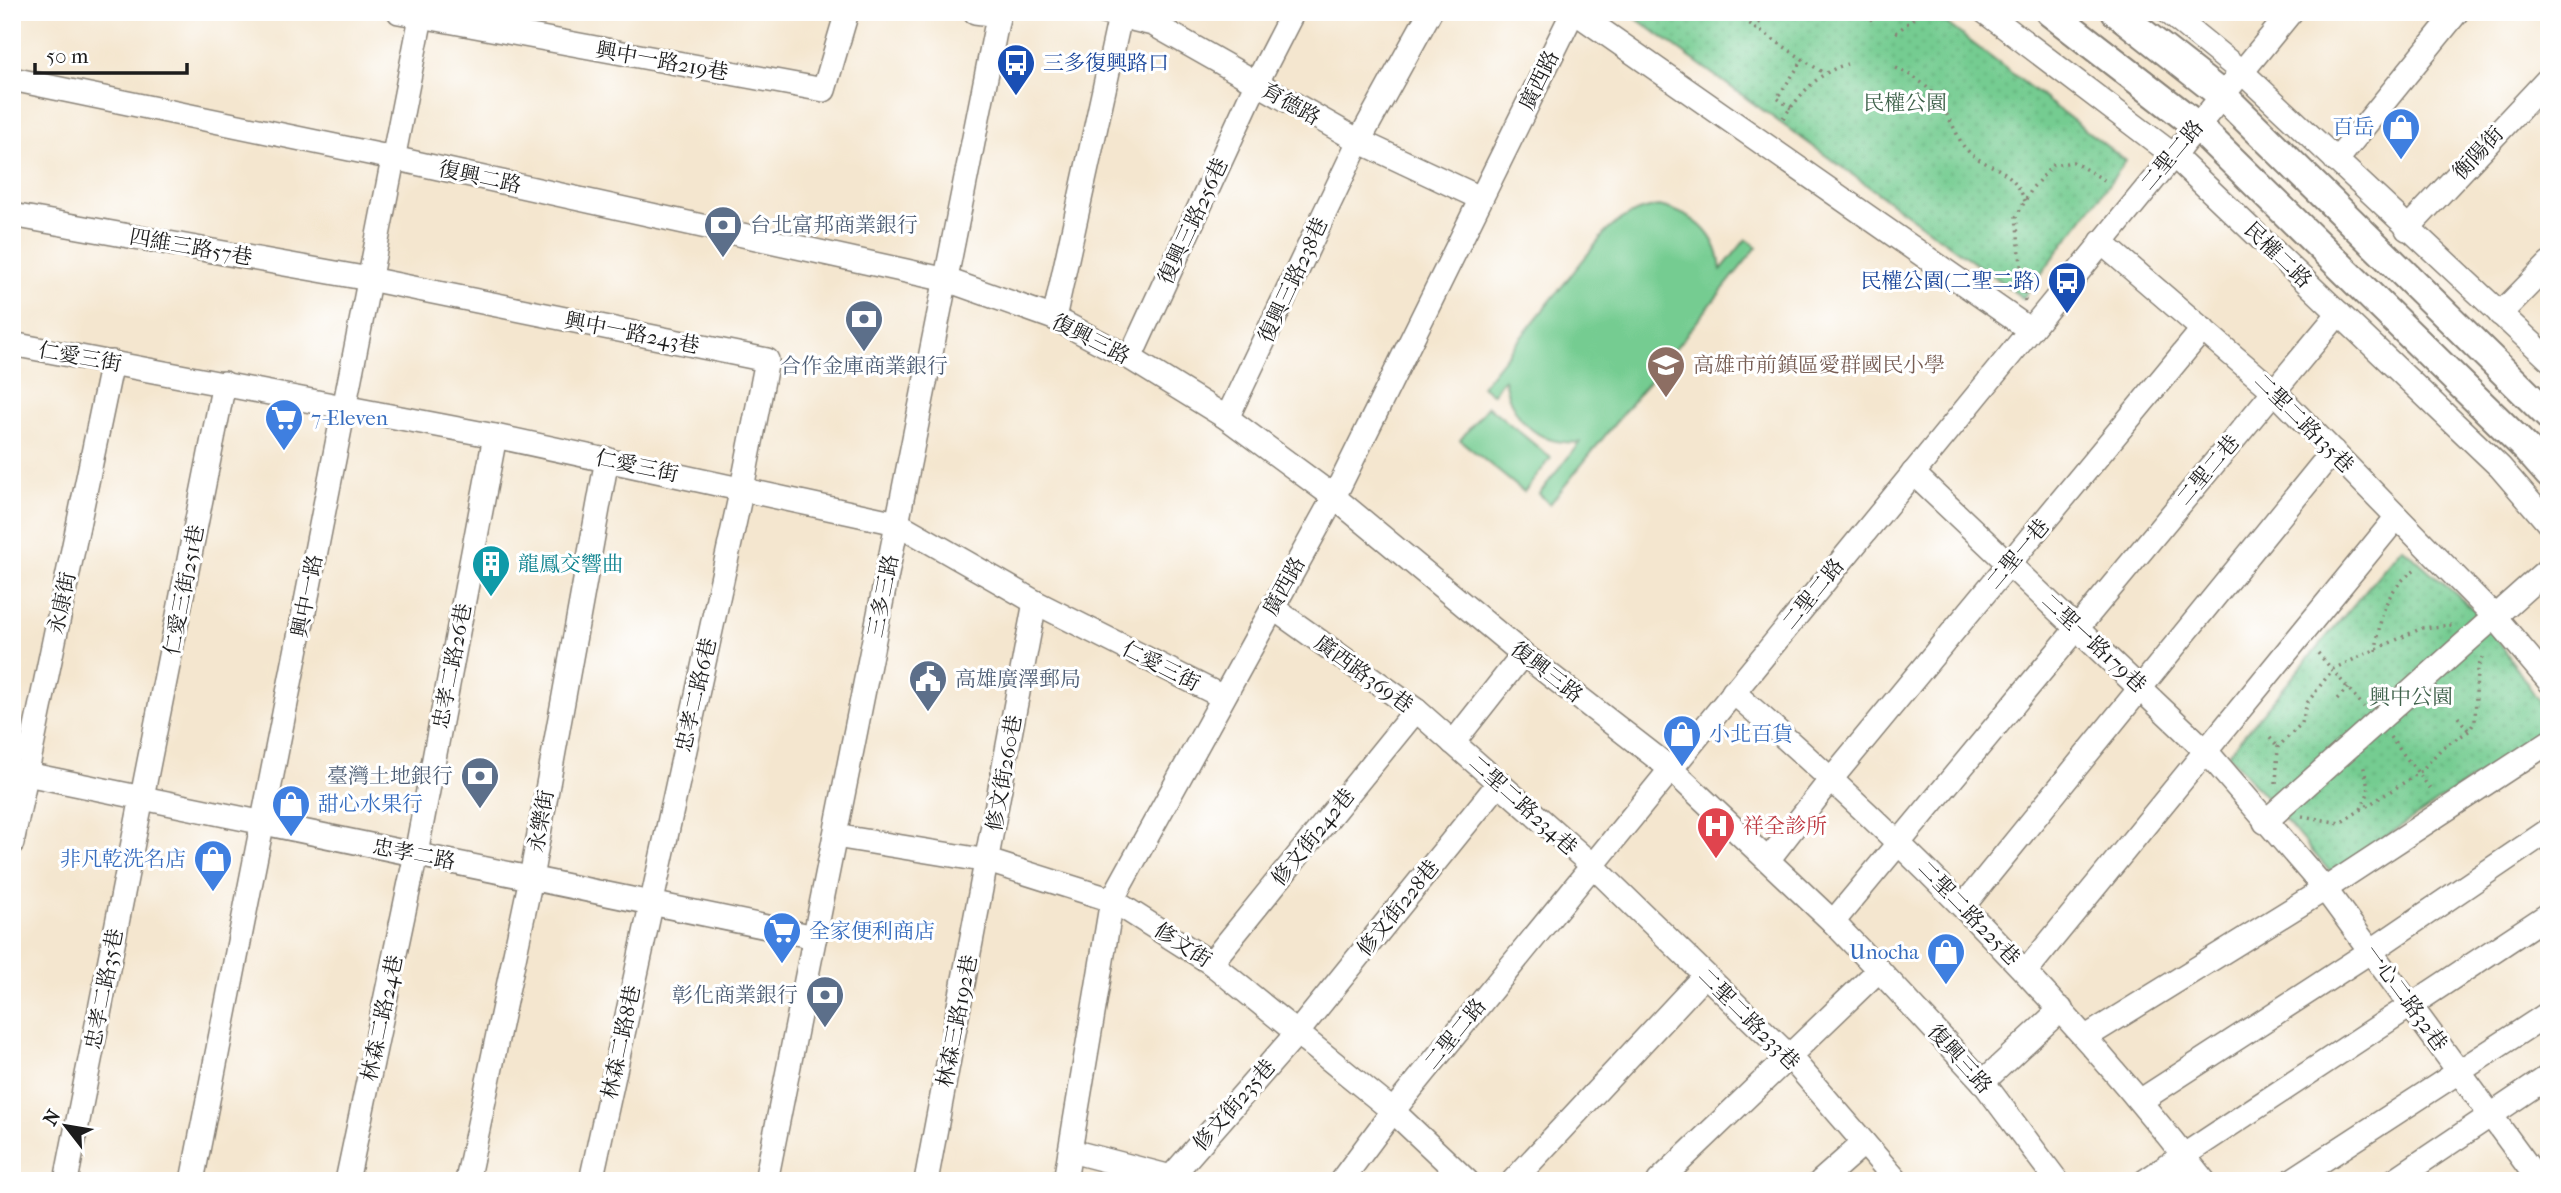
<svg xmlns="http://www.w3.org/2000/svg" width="2561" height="1193" font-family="'IM FELL French Canon','Noto Serif TC',serif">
  <defs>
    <pattern id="park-dots" width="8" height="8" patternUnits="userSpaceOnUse" patternTransform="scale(1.75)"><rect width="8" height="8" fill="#74cc91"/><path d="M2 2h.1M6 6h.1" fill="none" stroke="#64af7c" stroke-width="1.8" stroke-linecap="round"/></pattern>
  </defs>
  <rect width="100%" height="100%" fill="#fff"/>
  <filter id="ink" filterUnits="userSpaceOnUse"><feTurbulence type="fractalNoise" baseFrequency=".0143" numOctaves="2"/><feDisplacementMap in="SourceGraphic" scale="14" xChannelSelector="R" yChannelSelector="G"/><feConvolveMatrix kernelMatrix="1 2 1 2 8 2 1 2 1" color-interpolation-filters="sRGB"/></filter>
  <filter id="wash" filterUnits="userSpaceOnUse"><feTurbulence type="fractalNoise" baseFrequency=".00686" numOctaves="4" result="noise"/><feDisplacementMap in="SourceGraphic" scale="28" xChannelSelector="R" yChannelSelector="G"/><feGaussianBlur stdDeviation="1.57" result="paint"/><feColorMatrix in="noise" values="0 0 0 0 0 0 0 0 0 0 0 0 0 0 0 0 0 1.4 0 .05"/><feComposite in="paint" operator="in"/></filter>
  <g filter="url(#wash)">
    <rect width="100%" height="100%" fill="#f4e6cf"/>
    <!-- grass -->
    <g fill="#74cc91" stroke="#487456" stroke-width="2">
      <path d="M1659,206C1694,214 1718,233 1721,270L1746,239L1757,247L1550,504L1539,494L1580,442C1538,447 1511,418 1504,379L1492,394L1482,386L1604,234C1621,217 1635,210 1659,206Z"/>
      <polygon points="1488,406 1551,458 1524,492 1460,440"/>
    </g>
    <!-- park -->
    <g fill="url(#park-dots)" stroke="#487456" stroke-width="2">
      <polygon points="1627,12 1932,12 2126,161 2023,298"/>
      <polygon points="2402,547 2482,617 2549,716 2549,728 2331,873 2228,754"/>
    </g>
  </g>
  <g filter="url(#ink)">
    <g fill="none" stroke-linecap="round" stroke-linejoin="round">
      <defs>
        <g id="minor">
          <polyline points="399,12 824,90 847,12"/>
          <polyline points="975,12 999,15"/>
          <polyline points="1103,12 1153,24 1359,141 1480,198"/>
          <polyline points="1575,12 2030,330"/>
          <polyline points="1985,12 2172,154 2500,467 2549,524"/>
          <polyline points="2168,12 2243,73 2549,359"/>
          <polyline points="12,79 393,158 947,280 1054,318 1130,358 1227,418 1334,497 1523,654 1671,769 1833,922 1879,970 1983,1082 2057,1181"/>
          <polyline points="2336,161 2457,12"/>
          <polyline points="12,215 369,279 767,360 742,488 591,1181"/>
          <polyline points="2407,229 2549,78"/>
          <polyline points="2101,242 2274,391 2495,617 2549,681"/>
          <polyline points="2500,314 2549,264"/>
          <polyline points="1054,318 1121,12"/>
          <polyline points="12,344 495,436 897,523 1035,602 1223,697"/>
          <polyline points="1130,358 1256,84 1293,12"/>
          <polyline points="1227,418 1359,141 1430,12"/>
          <polyline points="1913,473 2206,751 2325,889 2539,1181"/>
          <polyline points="1273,608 1416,710 1593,866 1789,1056 1897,1181"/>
          <path d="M1733,692C1905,841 2064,1001 2204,1181"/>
          <polyline points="1453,743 1523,654"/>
          <polyline points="12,771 815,937"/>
          <polyline points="2265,822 2549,568"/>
          <polyline points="835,836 988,861 1112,900 1211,963 1393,1111 1467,1181"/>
          <polyline points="12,843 112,362"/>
          <polyline points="1768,860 1832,778 2203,329"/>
          <polyline points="1964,905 2333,451"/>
          <polyline points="1833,922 2339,313"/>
          <polyline points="1211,963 1416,710"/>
          <polyline points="2026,971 2397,517"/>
          <polyline points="2086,1037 2325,889 2549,742"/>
          <polyline points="1983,1082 2061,1009"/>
          <polyline points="2140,1101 2371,951 2549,830"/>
          <polyline points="1071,1151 1171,1177 1177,1181"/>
          <polyline points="1171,1177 1297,1033 1499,783"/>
          <polyline points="66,1181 224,383"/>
          <polyline points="192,1181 422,12"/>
          <polyline points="347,1181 416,854 495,436"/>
          <polyline points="467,1181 531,878 607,459"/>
          <polyline points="766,1181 999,12"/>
          <polyline points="926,1181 1035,602"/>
          <polyline points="1065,1181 1112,900 1334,497 1573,12"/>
          <polyline points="1341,1181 1393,1111 1671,769 2291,12"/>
          <polyline points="1513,1181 1705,975"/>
          <polyline points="1659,1181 1879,970"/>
          <polyline points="1821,1181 1864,1143"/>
          <polyline points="2145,1181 2549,914"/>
          <polyline points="2291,1181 2549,1013"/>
          <polyline points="2393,1181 2549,1076"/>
        </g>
        <g id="major">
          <polyline points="2050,12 2197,126 2526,448 2549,474"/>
          <polyline points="2116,12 2223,96 2549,416"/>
        </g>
      </defs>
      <!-- minor casing -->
      <use href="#minor" stroke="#888176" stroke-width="26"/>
      <!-- major casing -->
      <use href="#major" stroke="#888176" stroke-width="32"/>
      <!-- path -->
      <g stroke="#888176" stroke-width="3.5" stroke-dasharray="2 5" stroke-linecap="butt">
        <polyline points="1732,12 1825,74"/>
        <polyline points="1870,12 1872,22"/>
        <polyline points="1755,30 1764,14"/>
        <polyline points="1896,33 1921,12"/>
        <path d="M1896,68C1927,82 1936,94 1952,124C1956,131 1960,142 1965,148C1987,172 2010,162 2025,201"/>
        <polyline points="1791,108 1777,98 1803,60"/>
        <path d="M1783,118C1801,94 1817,73 1847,64"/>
        <polyline points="2025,301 2016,217 2033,187 2053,165 2073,162 2106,181"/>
        <path d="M2376,651C2381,612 2384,592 2418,567"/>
        <polyline points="2318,653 2364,707"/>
        <polyline points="2337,699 2348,688"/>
        <polyline points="2458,717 2469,731"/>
        <polyline points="2390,737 2433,792"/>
        <polyline points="2270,738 2278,747"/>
        <polyline points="2276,783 2278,747 2302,723 2307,703 2333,669 2422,628 2453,625"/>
        <polyline points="2361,809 2369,791 2363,764"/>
        <polyline points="2302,816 2340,823 2419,773 2443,747 2469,731 2475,721 2477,669 2485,654"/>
      </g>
      <!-- minor -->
      <use href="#minor" stroke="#fff" stroke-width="23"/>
      <!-- major -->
      <use href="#major" stroke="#fff" stroke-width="28"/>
    </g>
  </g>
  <!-- icons -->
  <defs>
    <symbol id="bus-pin" viewBox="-11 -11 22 30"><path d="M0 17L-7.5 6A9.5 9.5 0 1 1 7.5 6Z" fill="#1a4fb4" stroke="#fff"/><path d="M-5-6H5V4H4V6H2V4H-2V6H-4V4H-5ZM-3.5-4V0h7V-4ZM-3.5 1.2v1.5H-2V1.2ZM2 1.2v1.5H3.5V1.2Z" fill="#fff"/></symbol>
    <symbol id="shop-pin" viewBox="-11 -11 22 30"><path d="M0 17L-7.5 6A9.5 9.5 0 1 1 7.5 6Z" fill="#3f7fe0" stroke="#fff"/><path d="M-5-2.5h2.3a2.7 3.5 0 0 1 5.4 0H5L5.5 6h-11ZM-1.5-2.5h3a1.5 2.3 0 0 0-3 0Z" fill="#fff"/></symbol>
    <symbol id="bank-pin" viewBox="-11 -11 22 30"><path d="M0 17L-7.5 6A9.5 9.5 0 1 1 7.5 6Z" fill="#5c6f8a" stroke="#fff"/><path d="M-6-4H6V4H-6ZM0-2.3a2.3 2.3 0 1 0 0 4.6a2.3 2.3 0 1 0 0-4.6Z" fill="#fff"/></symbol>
    <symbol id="school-pin" viewBox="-11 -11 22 30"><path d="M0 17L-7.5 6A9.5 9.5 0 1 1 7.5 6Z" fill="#8d6e63" stroke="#fff"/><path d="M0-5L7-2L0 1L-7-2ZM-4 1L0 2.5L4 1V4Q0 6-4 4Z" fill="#fff"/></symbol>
    <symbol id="supermarket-pin" viewBox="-11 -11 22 30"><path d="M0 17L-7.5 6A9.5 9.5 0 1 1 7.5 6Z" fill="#3f7fe0" stroke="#fff"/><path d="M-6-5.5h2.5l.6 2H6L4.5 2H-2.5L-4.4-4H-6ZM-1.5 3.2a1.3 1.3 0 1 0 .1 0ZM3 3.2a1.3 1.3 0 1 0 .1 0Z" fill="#fff"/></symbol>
    <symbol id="building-pin" viewBox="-11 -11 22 30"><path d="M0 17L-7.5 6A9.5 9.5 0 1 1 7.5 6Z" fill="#0f9aa8" stroke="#fff"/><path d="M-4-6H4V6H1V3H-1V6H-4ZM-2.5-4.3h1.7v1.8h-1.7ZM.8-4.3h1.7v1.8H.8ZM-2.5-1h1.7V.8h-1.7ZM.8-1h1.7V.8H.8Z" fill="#fff"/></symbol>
    <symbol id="civic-pin" viewBox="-11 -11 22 30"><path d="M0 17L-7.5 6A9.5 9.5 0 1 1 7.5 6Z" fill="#5c6f8a" stroke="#fff"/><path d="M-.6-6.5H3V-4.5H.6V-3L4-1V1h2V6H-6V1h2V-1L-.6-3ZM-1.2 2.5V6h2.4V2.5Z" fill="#fff"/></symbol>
    <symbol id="hospital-pin" viewBox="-11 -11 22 30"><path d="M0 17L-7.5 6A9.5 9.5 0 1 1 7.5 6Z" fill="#e0444e" stroke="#fff"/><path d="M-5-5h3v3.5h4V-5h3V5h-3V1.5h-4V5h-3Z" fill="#fff"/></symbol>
  </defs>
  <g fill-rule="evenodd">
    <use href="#bus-pin" x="994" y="41" width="44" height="60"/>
    <use href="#shop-pin" x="2379" y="105" width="44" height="60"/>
    <use href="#bank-pin" x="701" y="203" width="44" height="60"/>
    <use href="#bus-pin" x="2045" y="259" width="44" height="60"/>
    <use href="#bank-pin" x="842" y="297" width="44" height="60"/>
    <use href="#school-pin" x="1644" y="343" width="44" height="60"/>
    <use href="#supermarket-pin" x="262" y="396" width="44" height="60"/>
    <use href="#building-pin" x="469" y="542" width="44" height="60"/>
    <use href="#civic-pin" x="906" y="657" width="44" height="60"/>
    <use href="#shop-pin" x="1660" y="712" width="44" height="60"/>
    <use href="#bank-pin" x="458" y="754" width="44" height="60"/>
    <use href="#shop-pin" x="269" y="782" width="44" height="60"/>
    <use href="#hospital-pin" x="1694" y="804" width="44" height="60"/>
    <use href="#shop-pin" x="191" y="837" width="44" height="60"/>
    <use href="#supermarket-pin" x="760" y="909" width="44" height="60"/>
    <use href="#shop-pin" x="1924" y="930" width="44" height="60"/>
    <use href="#bank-pin" x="803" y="973" width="44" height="60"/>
  </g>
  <g text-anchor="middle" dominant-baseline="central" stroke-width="6" stroke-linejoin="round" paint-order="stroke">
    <!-- street labels -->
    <g font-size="21" fill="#1c1c1c" stroke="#fff">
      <text transform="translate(662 61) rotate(10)">興中一路219巷</text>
      <text transform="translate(1539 80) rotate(-64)">廣西路</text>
      <text transform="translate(1291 104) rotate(29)">育德路</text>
      <text transform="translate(2478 153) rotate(-47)">衡陽街</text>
      <text transform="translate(2172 155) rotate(-50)">二聖二路</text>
      <text transform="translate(480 177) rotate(12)">復興二路</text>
      <text transform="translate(1193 221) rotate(-65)">復興三路256巷</text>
      <text transform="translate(191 247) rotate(10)">四維三路57巷</text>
      <text transform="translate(2278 255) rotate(44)">民權二路</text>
      <text transform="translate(1293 280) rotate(-65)">復興三路238巷</text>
      <text transform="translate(632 333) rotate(11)">興中一路243巷</text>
      <text transform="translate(1091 339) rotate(27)">復興三路</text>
      <text transform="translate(80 357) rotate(10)">仁愛三街</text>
      <text transform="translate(2304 423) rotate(45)">二聖二路135巷</text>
      <text transform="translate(637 466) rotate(12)">仁愛三街</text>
      <text transform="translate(2208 470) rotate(-50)">二聖二巷</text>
      <text transform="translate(2018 554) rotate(-50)">二聖一巷</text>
      <text transform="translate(1284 586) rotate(-61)">廣西路</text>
      <text transform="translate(184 590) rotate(-79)">仁愛三街251巷</text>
      <text transform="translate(1813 594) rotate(-51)">二聖二路</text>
      <text transform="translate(307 596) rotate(-79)">興中一路</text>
      <text transform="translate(883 596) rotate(-79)">三多三路</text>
      <text transform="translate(62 603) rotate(-78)">永康街</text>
      <text transform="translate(2094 643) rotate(43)">二聖一路179巷</text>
      <text transform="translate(452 666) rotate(-79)">忠孝二路26巷</text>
      <text transform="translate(1161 666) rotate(27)">仁愛三街</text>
      <text transform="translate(1547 672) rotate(38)">復興三路</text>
      <text transform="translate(1364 674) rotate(36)">廣西路369巷</text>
      <text transform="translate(696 695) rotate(-77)">忠孝二路6巷</text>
      <text transform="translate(1004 773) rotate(-80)">修文街260巷</text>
      <text transform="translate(1523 805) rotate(42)">二聖二路234巷</text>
      <text transform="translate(541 821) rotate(-80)">永樂街</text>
      <text transform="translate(1313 837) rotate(-51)">修文街242巷</text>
      <text transform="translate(414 854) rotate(11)">忠孝二路</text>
      <text transform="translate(1398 908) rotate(-51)">修文街228巷</text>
      <text transform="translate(1969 913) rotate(46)">二聖二路225巷</text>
      <text transform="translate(1183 945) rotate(33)">修文街</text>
      <text transform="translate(104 989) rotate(-79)">忠孝二路35巷</text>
      <text transform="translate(2406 998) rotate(54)">一心二路32巷</text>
      <text transform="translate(382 1018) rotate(-78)">林森二路24巷</text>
      <text transform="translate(1749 1019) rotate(45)">二聖二路233巷</text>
      <text transform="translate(957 1021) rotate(-79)">林森三路192巷</text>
      <text transform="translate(1455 1034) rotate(-51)">二聖二路</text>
      <text transform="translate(621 1042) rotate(-78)">林森二路8巷</text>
      <text transform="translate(1960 1059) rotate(48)">復興三路</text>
      <text transform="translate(1234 1105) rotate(-49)">修文街235巷</text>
    </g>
    <!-- transit labels -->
    <g font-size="21" fill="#164399" stroke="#fff" text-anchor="start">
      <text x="1043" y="63">三多復興路口</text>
      <text x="2040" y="281" text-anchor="end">民權公園(二聖二路)</text>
    </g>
    <!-- park labels -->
    <g font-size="21" fill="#3f624b" stroke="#fff">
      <text x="1905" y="103">民權公園</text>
      <text x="2411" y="697">興中公園</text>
    </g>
    <!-- shop labels -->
    <g font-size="21" fill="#366cbe" stroke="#fff" text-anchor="start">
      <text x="2374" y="127" text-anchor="end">百岳</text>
      <text x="311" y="418">7-Eleven</text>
      <text x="1709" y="734">小北百貨</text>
      <text x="318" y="804">甜心水果行</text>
      <text x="186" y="859" text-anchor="end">非凡乾洗名店</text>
      <text x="809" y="931">全家便利商店</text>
      <text x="1919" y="952" text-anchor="end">Unocha</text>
    </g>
    <!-- service labels -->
    <g font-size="21" fill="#4e5e75" stroke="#fff" text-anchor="start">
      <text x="750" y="225">台北富邦商業銀行</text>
      <text x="864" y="366" text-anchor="middle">合作金庫商業銀行</text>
      <text x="955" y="679">高雄廣澤郵局</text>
      <text x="453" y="776" text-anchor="end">臺灣土地銀行</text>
      <text x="798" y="995" text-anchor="end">彰化商業銀行</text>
    </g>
    <!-- education labels -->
    <g font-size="21" fill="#785e54" stroke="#fff" text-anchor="start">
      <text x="1693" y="365">高雄市前鎮區愛群國民小學</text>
    </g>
    <!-- culture labels -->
    <g font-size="21" fill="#0d838f" stroke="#fff" text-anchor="start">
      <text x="518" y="564">龍鳳交響曲</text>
    </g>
    <!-- health labels -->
    <g font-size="21" fill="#be3a42" stroke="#fff" text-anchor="start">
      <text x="1743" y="826">祥全診所</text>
    </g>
  </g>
  <!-- margin -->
  <rect width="2561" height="1193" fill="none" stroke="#fff" stroke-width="42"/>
  <!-- north arrow -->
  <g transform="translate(66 1126) rotate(301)" stroke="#ffffff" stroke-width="5" paint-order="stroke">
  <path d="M0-5L12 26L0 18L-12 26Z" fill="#1c1c1c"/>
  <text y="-10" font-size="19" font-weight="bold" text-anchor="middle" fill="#1c1c1c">N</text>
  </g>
  <!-- scale -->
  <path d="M35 63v10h152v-10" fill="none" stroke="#1c1c1c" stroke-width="3.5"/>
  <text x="46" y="63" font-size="21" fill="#1c1c1c" stroke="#ffffff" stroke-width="5" paint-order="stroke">50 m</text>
</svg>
